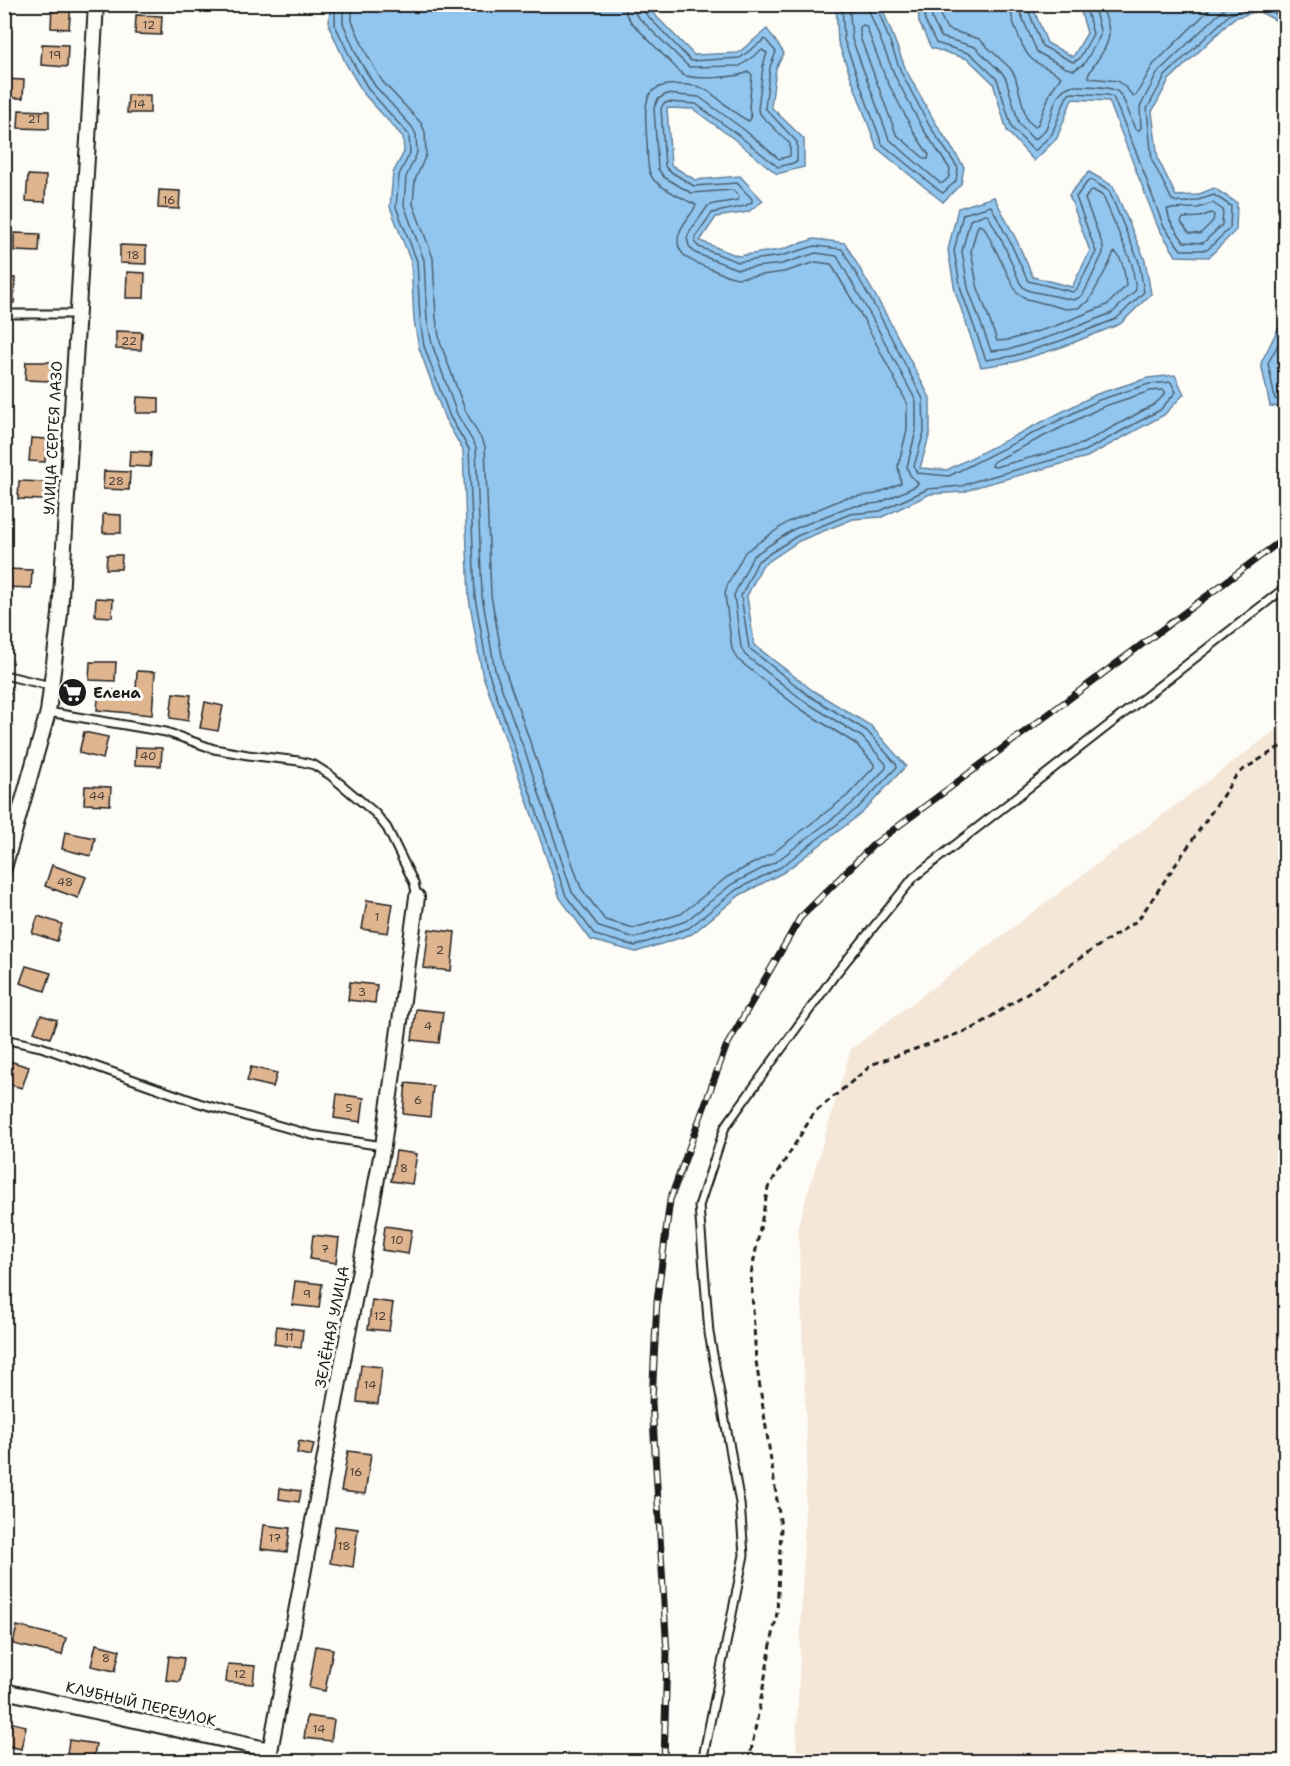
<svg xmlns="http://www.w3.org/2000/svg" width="1290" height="1766" font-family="'Shantell Sans',sans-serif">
  <rect width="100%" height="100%" fill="#fdfcf7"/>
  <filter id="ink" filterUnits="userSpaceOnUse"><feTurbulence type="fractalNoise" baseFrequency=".0167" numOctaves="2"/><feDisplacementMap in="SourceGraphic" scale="12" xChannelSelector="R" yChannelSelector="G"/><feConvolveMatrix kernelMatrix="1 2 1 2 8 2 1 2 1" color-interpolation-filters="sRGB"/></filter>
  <g filter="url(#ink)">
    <!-- built -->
    <polygon fill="#f4e7d8" points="1285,723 1285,1761 796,1761 807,1453 798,1225 851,1049"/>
    <!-- water -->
    <g fill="#92c6ef" stroke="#63829b" stroke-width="1.5">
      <polygon points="330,5 645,5 694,55 738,53 767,29 784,53 776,68 771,107 804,139 804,167 777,174 734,139 693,109 667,108 671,165 695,180 740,176 763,201 748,212 716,217 700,241 738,256 780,250 814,239 845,243 883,309 930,398 930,433 920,468 947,470 1097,394 1148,378 1175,375 1184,394 1164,415 1087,457 976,487 964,492 930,494 882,517 853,519 799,541 762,566 747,596 754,645 812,690 871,726 906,766 862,813 784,872 740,895 692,934 636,952 591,940 560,898 516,768 482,673 469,598 463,450 445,419 419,348 414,320 411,262 390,207 393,173 404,152 403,137 364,94 346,64 329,26"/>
      <polygon points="836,5 881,5 906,70 935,122 964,167 961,184 943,202 877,148 838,42"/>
      <polygon points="918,5 1032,5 1047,43 1073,57 1087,33 1079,5 1285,5 1285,30 1281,23 1258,11 1234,18 1169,80 1152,112 1158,159 1176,196 1197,195 1214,188 1237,203 1236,230 1209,257 1176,256 1158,227 1109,101 1072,99 1057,138 1034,161 1007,131 993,83 968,59 931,48 919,22"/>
      <polygon points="1089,172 1113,186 1145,260 1151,294 1120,324 1062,347 1014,362 981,367 955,291 948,250 958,208 994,197 1016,239 1033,277 1072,287 1090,251 1069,195"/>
      <polygon points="1285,321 1285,407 1270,406 1261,363 1278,329"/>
    </g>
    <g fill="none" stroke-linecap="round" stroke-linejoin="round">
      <!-- shore -->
      <g stroke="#4b6070" stroke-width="1.5">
        <polyline points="335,4 335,25 352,61 369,90 409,135 410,153 399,175 396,207 417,261 420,319 424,346 450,417 469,449 475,597 488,671 566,896 595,935 635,946 689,928 736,890 781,867 858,808 897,767 896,764 867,731 808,695 749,648 741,596 758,561 797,536 850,514 880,511 928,489 962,486 975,481 1085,451 1160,410 1176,392 1171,382 1149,384 1099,400 949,476 917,473 914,466 924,432 923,399 878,312 842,249 815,246 781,256 738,262 699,247 695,243 695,237 712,213 745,206 752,202 752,199 737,183 694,186 668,170 665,166 661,109 663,104 668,102 696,104 737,134 778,167 797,162 797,142 765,108 770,67 776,52 765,39 740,58 691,61 643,11 641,4"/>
        <polyline points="343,4 343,23 358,58 375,86 412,127 416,134 417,153 406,177 404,205 424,260 427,319 432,344 457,414 476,447 482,596 495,670 529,763 572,892 599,927 635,938 686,921 732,884 777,861 853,803 886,768 886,764 862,737 804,701 745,655 741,647 734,595 753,556 794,529 848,507 879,503 916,486 918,483 910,475 907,467 916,431 916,401 871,316 837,256 816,253 782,264 737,269 695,253 689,246 687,238 690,231 708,206 714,204 738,200 739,196 733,190 691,193 664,177 658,169 654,108 658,99 667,94 699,97 742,128 779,159 790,156 790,144 762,116 758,110 763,66 767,53 762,50 740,66 689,67 637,16 634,11 634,4"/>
        <path d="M352,4V21L366,53L382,81L421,123L425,132L426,155L415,180L413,204L433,258L436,318L440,342L465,410L485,446L491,595L504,667L581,888L605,920L634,928L681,914L727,877L773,853L847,796L874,767V764L856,744L799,708L737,659L732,649L725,594L727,586L745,552L788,522L845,498L876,494L901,483L898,466L907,430V403L864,320L831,264L816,262L784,272L738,278C729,277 720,273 711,269C695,263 673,256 679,234C682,223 692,215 696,205C692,202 688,202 684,199C674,194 660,187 653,179C646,169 648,154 647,142C644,98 641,79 695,86C714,89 731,114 749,121L751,118L749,107L752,75L749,72C735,78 697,80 683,75L631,22L626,14L625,4"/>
        <polyline points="842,4 844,40 882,144 941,192 943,193 956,181 958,168 929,125 901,72 876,4"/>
        <polyline points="849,4 852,39 889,139 940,183 943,183 949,177 950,169 923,129 895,76 869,11 868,4"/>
        <path d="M924,4L925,21L936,43L971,54L997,79L1012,128L1033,150H1036L1052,134L1066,98L1069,94L1073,93L1108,95L1113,97L1137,154L1163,225L1181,250H1207L1230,228L1231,206L1214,195C1201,199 1184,206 1172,200L1152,160L1147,109L1165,76L1230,14L1259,5L1286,19"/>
        <path d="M932,4V19L941,37L975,47L1003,74L1006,79L1019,124L1034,140C1038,137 1042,134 1045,130C1054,116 1052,91 1071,86C1083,86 1112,85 1119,93C1127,102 1130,118 1135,129L1139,130L1141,128L1140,107L1158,72L1225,8L1231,4"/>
        <path d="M941,4V17L947,29L979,39L1010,68L1015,76L1027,120L1035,127L1038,124L1051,91L1061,77C1053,70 1042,67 1033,60C1023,53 1010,17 1010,4"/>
        <polyline points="1019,4 1020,12 1037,52 1066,68 1074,70 1084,64 1100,36 1100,30 1093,4"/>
        <polyline points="1026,4 1042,46 1073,62 1079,59 1093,34 1085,4"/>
        <path d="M1102,4C1104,14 1109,24 1109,33C1109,49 1093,63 1088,76L1090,78L1118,81L1125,87L1133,96L1136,95L1153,65L1215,4"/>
        <polygon points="863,25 866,26 886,79 915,134 929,155 928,159 925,159 896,134 860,37 860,27"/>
        <polygon points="1091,180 1109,191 1139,262 1144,292 1116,319 1060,341 1013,356 986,360 961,290 954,251 963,214 991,206 1010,242 1028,281 1073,292 1077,289 1096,252 1076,197 1088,181"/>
        <polygon points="1093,190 1103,196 1132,264 1136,290 1112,313 1058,334 1011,349 991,351 968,288 962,251 970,220 985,214 988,215 1004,245 1020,283 1024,288 1030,291 1074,300 1080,297 1084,293 1103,253 1103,246 1085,199 1090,191"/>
        <polygon points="1213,203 1223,210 1222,225 1203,243 1184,242 1170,221 1167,209 1198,208"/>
        <polygon points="1211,213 1214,215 1213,221 1200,234 1189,233 1181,222 1183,218 1200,217"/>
        <path d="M979,225L984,227L1017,293L1027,299L1066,309L1078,308L1089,301L1110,262L1113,254L1115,252C1124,260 1125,275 1126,286L1107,305L1055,326L1009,340L997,341L977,285L971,251L977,228Z"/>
        <polyline points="1286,330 1268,363 1275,399 1286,401"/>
        <polygon points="1162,390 1165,391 1165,394 1155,404 1082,444 995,467 992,466 993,462 1102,407 1150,391"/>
      </g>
    </g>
    <!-- building -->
    <g fill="#dfb590" stroke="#1c1c1c" stroke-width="1.5">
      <polygon points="52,4 71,4 69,29 51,28"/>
      <polygon points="136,15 162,16 161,35 135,34"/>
      <polygon points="42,44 68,45 67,67 41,65"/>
      <polygon points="4,79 24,80 23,98 4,98"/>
      <polygon points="128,95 150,95 150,113 127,113"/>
      <polygon points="19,110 49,111 49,129 18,128"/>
      <polygon points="28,175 46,176 45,202 26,201"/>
      <polygon points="159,190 180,191 179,209 158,208"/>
      <polygon points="14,233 40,234 39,252 14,251"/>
      <polygon points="120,245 146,246 146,264 120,263"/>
      <polygon points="127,272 145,273 144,298 126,298"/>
      <polygon points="4,277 15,278 14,303 4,303"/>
      <polygon points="116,331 142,332 141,350 116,349"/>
      <polygon points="26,362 51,362 51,381 25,380"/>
      <polygon points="137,397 159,398 159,413 136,413"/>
      <polygon points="31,438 47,439 45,462 29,461"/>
      <polygon points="130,451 151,452 150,467 129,466"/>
      <polygon points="104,471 130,472 129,490 103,489"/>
      <polygon points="19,481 45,482 44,500 18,499"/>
      <polygon points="103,514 121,515 121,533 103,533"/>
      <polygon points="107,555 122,555 121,569 106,569"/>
      <polygon points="6,569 32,570 31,588 6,587"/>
      <polygon points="96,598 113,599 112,617 95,616"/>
      <polygon points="90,662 116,662 115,681 89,680"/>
      <polygon points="137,671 155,672 152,715 97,710 99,689 136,692"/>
      <polygon points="67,682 80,684 77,704 64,702"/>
      <polygon points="4,691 10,692 5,718 4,718"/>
      <polygon points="173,693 191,695 188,721 170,718"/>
      <polygon points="205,702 223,706 218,731 200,728"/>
      <polygon points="84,732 108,737 103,759 79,753"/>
      <polygon points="136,747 162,748 161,766 135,765"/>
      <polygon points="85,786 111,787 110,805 84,804"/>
      <polygon points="65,832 95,838 91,856 62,849"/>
      <polygon points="52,865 86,877 78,898 45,886"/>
      <polygon points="367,900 393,904 388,933 362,929"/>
      <polygon points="38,916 62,924 57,941 32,933"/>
      <polygon points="429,929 455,932 451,971 424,968"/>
      <polygon points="26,966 51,973 45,991 20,983"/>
      <polygon points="350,982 377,985 375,1003 348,1000"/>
      <polygon points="416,1009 443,1012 439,1043 412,1040"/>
      <polygon points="41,1015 57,1020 50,1038 34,1032"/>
      <polygon points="6,1060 29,1067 22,1088 4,1083"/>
      <polygon points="251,1067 277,1073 273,1087 247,1081"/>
      <polygon points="406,1083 433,1086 430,1117 403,1114"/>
      <polygon points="337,1094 364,1098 361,1122 334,1118"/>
      <polygon points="396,1151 417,1154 412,1184 391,1181"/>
      <polygon points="385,1226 412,1230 408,1254 382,1250"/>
      <polygon points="313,1235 339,1238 336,1263 310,1259"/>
      <polygon points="295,1281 322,1284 319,1308 292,1305"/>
      <polygon points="372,1300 393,1303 389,1331 368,1329"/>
      <polygon points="277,1326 303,1330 301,1348 274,1344"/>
      <polygon points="361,1365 382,1367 378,1404 357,1402"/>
      <polygon points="299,1441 314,1444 311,1456 297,1453"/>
      <polygon points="348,1451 371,1454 365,1494 341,1491"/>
      <polygon points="280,1488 301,1491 299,1502 279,1499"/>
      <polygon points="264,1525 290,1528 287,1552 261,1549"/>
      <polygon points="335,1526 358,1529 353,1567 330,1563"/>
      <polygon points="17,1626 66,1638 62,1655 13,1644"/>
      <polygon points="96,1644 120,1650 115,1671 91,1666"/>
      <polygon points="316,1646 333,1649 325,1691 309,1688"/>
      <polygon points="169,1656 184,1658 180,1682 166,1680"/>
      <polygon points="228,1664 255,1666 253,1684 226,1682"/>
      <polygon points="307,1716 334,1720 331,1741 304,1738"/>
      <polygon points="4,1721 26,1726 21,1749 4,1745"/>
      <polygon points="69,1740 96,1744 93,1761 81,1759 80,1762 66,1762"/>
    </g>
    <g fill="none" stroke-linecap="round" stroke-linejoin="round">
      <defs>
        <g id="lane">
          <polyline points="4,314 77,314"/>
          <polyline points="4,675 51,686"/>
          <polyline points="48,712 166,732 214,749 248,755 299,761 314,765 330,775 375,813 387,828 414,883 417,897"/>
          <polyline points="4,1039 41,1047 199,1103 312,1135 383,1146"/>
          <polyline points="702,1762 744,1555 740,1503 709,1333 699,1206 725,1127 834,976 914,877 1286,587"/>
        </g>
        <g id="street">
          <polyline points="4,868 48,712 60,614 96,4"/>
          <polyline points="4,1691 270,1750"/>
          <polyline points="268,1762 383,1146 417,897"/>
        </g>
      </defs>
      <!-- lane casing -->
      <use href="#lane" stroke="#1c1c1c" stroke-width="11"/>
      <!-- street casing -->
      <use href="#street" stroke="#1c1c1c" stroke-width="18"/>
      <!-- path -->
      <polyline stroke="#1c1c1c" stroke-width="3" stroke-dasharray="6 4.5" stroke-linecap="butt" points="749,1762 777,1613 781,1527 756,1361 751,1275 768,1188 814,1113 873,1064 974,1028 1138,920 1238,773 1286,743"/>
      <!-- lane -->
      <use href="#lane" stroke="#fdfcf7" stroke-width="7"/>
      <!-- street -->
      <use href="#street" stroke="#fdfcf7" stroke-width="14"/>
      <defs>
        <polyline id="rail" points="664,1762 667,1653 652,1402 657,1301 670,1200 726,1047 800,918 873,845 1286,537"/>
      </defs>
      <!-- rail casing -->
      <use href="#rail" stroke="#1c1c1c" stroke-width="7"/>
      <!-- rail -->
      <use href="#rail" stroke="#fdfcf7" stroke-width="4.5" stroke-dasharray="14" stroke-linecap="butt"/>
    </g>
  </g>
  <!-- icons -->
  <defs>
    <symbol id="supermarket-disc" viewBox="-11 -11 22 22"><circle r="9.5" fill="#1c1c1c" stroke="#fdfcf7"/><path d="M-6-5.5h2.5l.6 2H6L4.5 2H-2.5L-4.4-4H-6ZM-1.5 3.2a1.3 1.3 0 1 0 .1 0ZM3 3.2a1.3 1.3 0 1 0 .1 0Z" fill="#fff"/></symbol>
  </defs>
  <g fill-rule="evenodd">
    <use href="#supermarket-disc" x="56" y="676" width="33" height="33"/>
  </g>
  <g text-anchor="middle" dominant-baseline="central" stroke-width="6" stroke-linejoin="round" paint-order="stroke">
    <!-- number labels -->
    <g font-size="12" fill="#4d4239">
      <text x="149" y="25">12</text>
      <text x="55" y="55">19</text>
      <text x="139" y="104">14</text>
      <text x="34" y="119">21</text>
      <text x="169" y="200">16</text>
      <text x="133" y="255">18</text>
      <text x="129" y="341">22</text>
      <text x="116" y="481">28</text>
      <text x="148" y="756">40</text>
      <text x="97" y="796">44</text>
      <text x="65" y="882">48</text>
      <text x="377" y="917">1</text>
      <text x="440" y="950">2</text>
      <text x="362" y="992">3</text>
      <text x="428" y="1026">4</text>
      <text x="418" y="1100">6</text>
      <text x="349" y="1108">5</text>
      <text x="404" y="1168">8</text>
      <text x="397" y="1240">10</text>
      <text x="325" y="1249">7</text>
      <text x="307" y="1294">9</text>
      <text x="380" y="1316">12</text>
      <text x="289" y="1337">11</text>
      <text x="370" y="1385">14</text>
      <text x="356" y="1472">16</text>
      <text x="275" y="1538">17</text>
      <text x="344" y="1546">18</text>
      <text x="106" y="1658">8</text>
      <text x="240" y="1674">12</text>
      <text x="319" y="1729">14</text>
    </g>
    <!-- street labels -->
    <g font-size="15" fill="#1c1c1c" stroke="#fdfcf7">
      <text transform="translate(53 438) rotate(-87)">УЛИЦА СЕРГЕЯ ЛАЗО</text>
      <text transform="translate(332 1327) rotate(-79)">ЗЕЛЁНАЯ УЛИЦА</text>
      <text transform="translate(141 1704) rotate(13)">КЛУБНЫЙ ПЕРЕУЛОК</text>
    </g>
    <!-- poi labels -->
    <g font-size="15" font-weight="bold" fill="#1c1c1c" stroke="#fdfcf7" text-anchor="start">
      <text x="93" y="693">Елена</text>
    </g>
  </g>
  <!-- margin -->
  <rect width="1290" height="1766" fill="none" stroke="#fdfcf7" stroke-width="24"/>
  <rect x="12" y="12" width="1266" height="1742" fill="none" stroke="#1c1c1c" stroke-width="2" filter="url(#ink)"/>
</svg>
